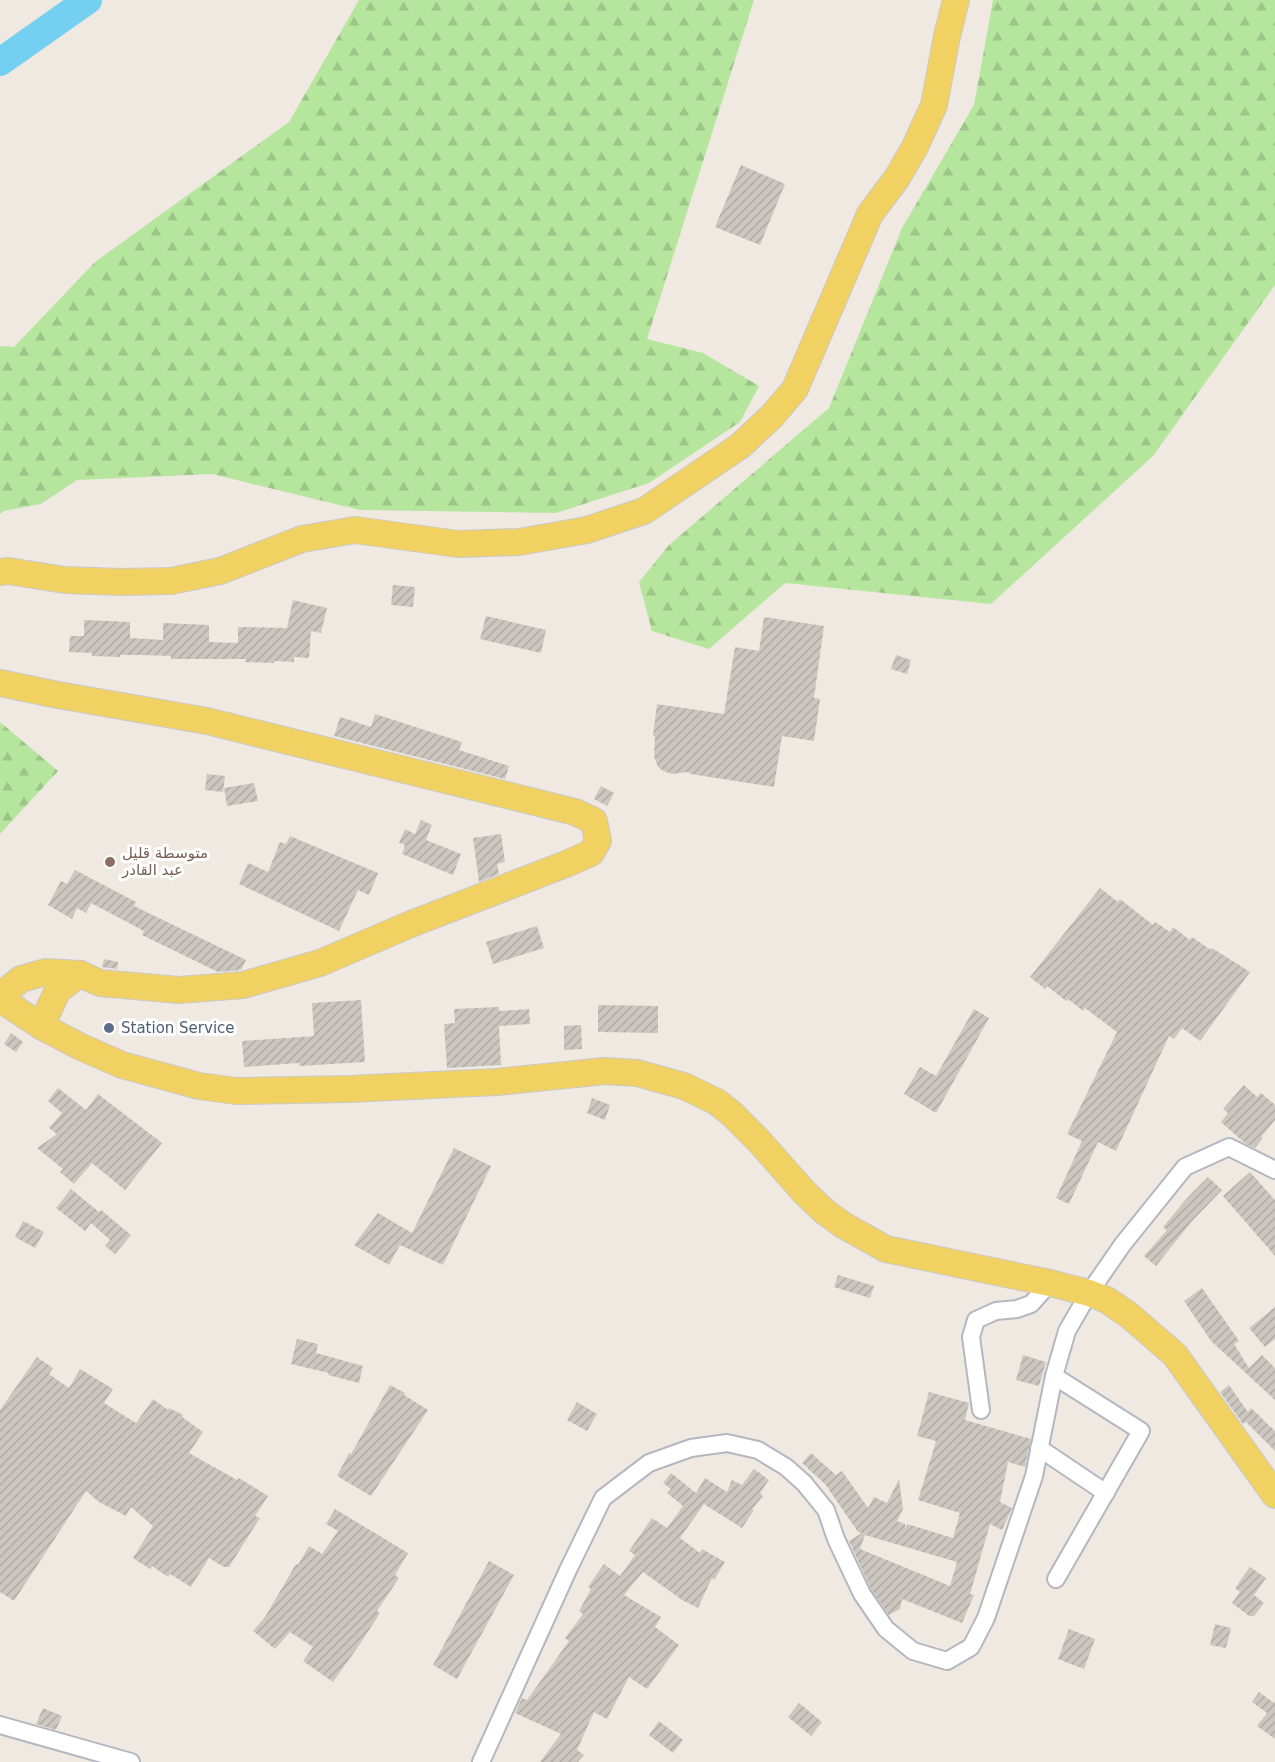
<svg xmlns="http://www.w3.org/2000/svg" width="1275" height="1762" font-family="'DejaVu Sans',Vazirmatn,sans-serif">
  <defs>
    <pattern id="forest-firs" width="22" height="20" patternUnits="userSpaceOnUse" patternTransform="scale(1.5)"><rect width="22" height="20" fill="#b6e59e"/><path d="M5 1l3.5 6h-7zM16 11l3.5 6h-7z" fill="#9dc588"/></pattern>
    <pattern id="building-hatch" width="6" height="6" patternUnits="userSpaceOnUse" patternTransform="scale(1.5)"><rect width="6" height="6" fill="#cbc7bf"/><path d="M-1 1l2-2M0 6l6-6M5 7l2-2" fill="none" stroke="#afaba4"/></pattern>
  </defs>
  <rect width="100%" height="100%" fill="#efe9e1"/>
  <!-- forest -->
  <g fill="url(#forest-firs)">
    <polygon points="359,0 754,0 647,339 703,353 759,386 740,422 649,483 556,513 360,510 212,474 77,480 41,504 4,511 0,514 0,346 14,347 95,262 289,122"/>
    <polygon points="993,0 1275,0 1275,285 1153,456 991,604 785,583 709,649 652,631 639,582 669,545 829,408 902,228 974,105"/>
    <polygon points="0,722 58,771 0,834"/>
  </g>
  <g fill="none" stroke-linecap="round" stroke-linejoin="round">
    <!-- river -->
    <polyline stroke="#75cff0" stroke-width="28" points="0,62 88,0"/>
  </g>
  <!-- building -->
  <g fill="url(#building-hatch)" fill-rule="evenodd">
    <polygon points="741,165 785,184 760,245 715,227"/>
    <polygon points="393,585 415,587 413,607 391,605"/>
    <polygon points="293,600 327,608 321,633 311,631 309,658 294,657 294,662 274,661 274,663 245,662 246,659 171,659 171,656 140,655 120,655 120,657 92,656 92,653 69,652 70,636 84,636 84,620 130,622 130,638 163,640 163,623 209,625 209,642 238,643 238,627 287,628"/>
    <polygon points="486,616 546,630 541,653 480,639"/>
    <polygon points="764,617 824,626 814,698 820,699 814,741 782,736 774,787 691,774 688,772 672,774 663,771 658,767 654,756 655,736 653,736 657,704 724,714 735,647 759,651"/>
    <polygon points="896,655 911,660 907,674 891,669"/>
    <polygon points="375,714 462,742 459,750 509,766 505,779 334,736 340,717 371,727"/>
    <polygon points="207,774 225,776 223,792 205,790"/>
    <polygon points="254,783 258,801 227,806 224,788"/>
    <polygon points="601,786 614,793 607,806 594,799"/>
    <polygon points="421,820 432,825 426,840 461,854 453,875 402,854 405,845 399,843 405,829 415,834"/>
    <polygon points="501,834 505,862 497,864 499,874 479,882 473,838"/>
    <polygon points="290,836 378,873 369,895 358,890 339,931 239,884 248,863 268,872 280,842 286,844"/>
    <polygon points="75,870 136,902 134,906 246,960 241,970 218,972 142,935 144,931 91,903 86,913 77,908 72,919 48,905 61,881 67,884"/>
    <polygon points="1100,888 1118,902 1120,899 1153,925 1155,922 1170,932 1173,927 1190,940 1192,937 1211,950 1212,948 1250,972 1200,1041 1182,1028 1174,1039 1169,1036 1116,1151 1098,1142 1069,1204 1056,1198 1082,1141 1067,1134 1117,1032 1085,1008 1083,1011 1068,999 1066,1001 1047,986 1045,989 1030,977"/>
    <polygon points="537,926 544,948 493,964 486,942"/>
    <polygon points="104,959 118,962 117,969 102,967"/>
    <polygon points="361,1000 365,1062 299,1066 299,1063 244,1067 242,1041 314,1036 312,1003"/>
    <polygon points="598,1005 658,1006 658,1033 598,1032"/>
    <polygon points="499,1007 499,1011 529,1009 530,1024 499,1026 501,1065 447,1068 444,1024 455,1023 454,1009"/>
    <polygon points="974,1009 989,1018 936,1113 904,1094 920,1067 936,1076"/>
    <polygon points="581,1025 582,1049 564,1050 564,1026"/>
    <polygon points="11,1033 23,1042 16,1052 4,1044"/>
    <polygon points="1244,1085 1257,1097 1261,1093 1275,1105 1275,1120 1261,1137 1263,1138 1255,1148 1246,1144 1221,1122 1228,1113 1223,1109"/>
    <polygon points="58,1088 86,1110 98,1094 162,1143 125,1190 92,1163 74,1184 60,1172 63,1169 37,1148 57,1134 49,1128 62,1113 48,1101"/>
    <polygon points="592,1098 610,1105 605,1120 587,1113"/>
    <polygon points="454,1148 491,1166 443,1265 400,1245 389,1265 354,1245 378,1213 412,1233"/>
    <polygon points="1250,1172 1275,1200 1275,1256 1223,1196"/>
    <polygon points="1208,1177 1222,1190 1192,1221 1156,1266 1144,1256 1167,1230 1163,1227 1187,1198"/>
    <polygon points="71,1189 99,1212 101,1210 131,1235 115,1254 105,1246 110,1240 91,1223 85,1231 56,1208"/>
    <polygon points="23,1221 44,1232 35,1248 15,1237"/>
    <polygon points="838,1275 874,1286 870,1298 834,1287"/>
    <polygon points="1202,1288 1239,1341 1234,1344 1249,1368 1262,1355 1275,1368 1275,1400 1211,1341 1184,1301"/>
    <polygon points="1275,1307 1275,1339 1265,1347 1249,1328"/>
    <polygon points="297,1339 318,1344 316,1353 363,1366 359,1383 328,1375 329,1373 291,1364"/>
    <polygon points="1023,1355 1046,1362 1039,1386 1016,1380"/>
    <polygon points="37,1357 53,1368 49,1374 69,1388 80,1369 113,1389 104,1403 136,1423 153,1399 168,1410 169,1408 183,1415 182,1417 203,1432 189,1453 237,1480 239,1478 268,1496 255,1516 260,1518 229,1567 224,1567 209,1558 191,1587 170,1574 168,1577 152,1566 150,1569 133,1558 153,1526 131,1507 126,1516 99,1502 86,1491 14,1601 0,1592 0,1410"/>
    <polygon points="390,1385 405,1393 404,1395 428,1410 371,1496 337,1476 349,1453 351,1454"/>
    <polygon points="1229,1385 1248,1412 1251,1408 1275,1431 1275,1451 1246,1422 1243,1424 1220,1392"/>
    <path d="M929,1392L969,1403L965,1420L1031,1439L1025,1467L1008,1462L1000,1502L1012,1508L1002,1530L990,1524L970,1594L974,1595L962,1623L902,1599L900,1609L889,1615L871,1589L849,1541L862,1533L858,1532L825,1484L802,1463L811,1453L836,1475L842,1471L868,1508L874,1497L887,1503L899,1479L903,1509L897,1521L905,1524V1529L907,1524L953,1538L960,1513L918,1500L936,1441L917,1436ZM865,1535L957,1562L950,1586L860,1549Z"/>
    <polygon points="577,1402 597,1414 587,1431 567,1420"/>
    <polygon points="754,1469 769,1480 760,1493 763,1496 752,1509 754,1510 742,1528 704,1504 680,1538 700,1553 702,1549 725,1562 714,1580 712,1578 698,1608 682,1600 643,1572 624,1595 661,1617 655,1627 679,1645 647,1689 629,1677 607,1719 594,1712 577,1750 584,1755 578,1762 540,1762 561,1734 515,1713 522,1698 527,1700 569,1641 565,1638 583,1614 579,1611 591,1589 588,1587 604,1564 620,1576 635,1555 629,1551 652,1518 667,1528 683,1506 667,1493 671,1489 663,1483 671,1473 696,1493 705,1478 727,1492 732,1480 742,1485"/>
    <polygon points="335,1509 408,1553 395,1575 399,1578 377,1611 380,1613 360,1644 333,1682 303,1661 313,1647 290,1632 275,1649 253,1631 265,1617 296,1564 298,1565 309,1546 322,1554 338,1531 326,1524"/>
    <polygon points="489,1561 514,1575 457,1679 433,1665"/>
    <polygon points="1250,1567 1266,1578 1254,1595 1264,1603 1254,1616 1249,1616 1232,1603 1240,1592 1235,1588"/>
    <polygon points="1215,1624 1231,1628 1226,1648 1210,1645"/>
    <polygon points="1069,1629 1095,1639 1084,1669 1058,1659"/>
    <polygon points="1259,1692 1274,1703 1275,1701 1275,1739 1257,1726 1267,1713 1252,1702"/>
    <polygon points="799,1703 822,1722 811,1736 788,1717"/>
    <polygon points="43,1708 62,1716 56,1730 36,1724"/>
    <polygon points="659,1721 683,1740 673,1753 649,1735"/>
  </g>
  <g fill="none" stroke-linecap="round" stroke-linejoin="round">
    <defs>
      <g id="minor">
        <polyline points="1054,1376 1141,1431 1056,1579"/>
        <polyline points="981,1410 971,1337 976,1320 996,1311 1017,1309 1031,1304 1050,1283"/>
        <polyline points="1039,1448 1106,1493"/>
        <polyline points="0,1725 131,1762"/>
        <polyline points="481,1762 568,1570 603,1498 649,1463 691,1448 727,1443 758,1450 786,1467 804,1483 826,1510 836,1539 862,1594 886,1629 913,1651 947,1661 971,1647 986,1618 1034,1476 1054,1376 1067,1331 1089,1293 1123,1244 1185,1167 1229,1147 1275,1170"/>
      </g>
      <g id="primary">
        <polyline points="0,572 8,571 65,580 121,582 171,581 220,571 302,539 355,530 458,544 519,542 587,530 644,511 740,446 772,416 795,389 870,214 897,178 915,147 934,105 947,36 956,0"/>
        <polyline points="0,683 58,695 207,721 575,812 594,821 598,841 591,853 566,864 411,924 320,963 243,985 179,990 100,983 80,974 58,990 41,1026"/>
        <polyline points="0,996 21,979 46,972 80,974"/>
        <polyline points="0,999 41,1026 81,1047 122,1065 199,1086 236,1091 349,1089 497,1082 605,1071 637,1073 684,1086 717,1102 732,1114 758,1140 805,1193 824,1211 843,1225 886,1249 1050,1283 1089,1293 1107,1300 1130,1316 1175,1355 1275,1495"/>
      </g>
    </defs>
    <!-- minor casing -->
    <use href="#minor" stroke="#b4b7c1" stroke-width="20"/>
    <!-- primary casing -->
    <use href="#primary" stroke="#c9c9c9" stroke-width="28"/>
    <!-- minor -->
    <use href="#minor" stroke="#fff" stroke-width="16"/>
    <!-- primary -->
    <use href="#primary" stroke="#f2d163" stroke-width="26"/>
  </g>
  <!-- markers -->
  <circle fill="#8d6e63" stroke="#fff" stroke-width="2" cx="110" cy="862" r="6"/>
  <circle fill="#5c6f8a" stroke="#fff" stroke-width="2" cx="109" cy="1028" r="6"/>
  <g text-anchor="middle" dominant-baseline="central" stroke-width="6" stroke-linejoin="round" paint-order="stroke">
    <!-- education labels -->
    <g font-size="15" fill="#785e54" stroke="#fff" text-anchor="start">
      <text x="122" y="853">متوسطة قليل<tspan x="122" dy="17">عبد القادر</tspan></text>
    </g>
    <!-- service labels -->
    <g font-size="15" fill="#4e5e75" stroke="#fff" text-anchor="start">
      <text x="121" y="1028">Station Service</text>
    </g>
  </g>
</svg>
